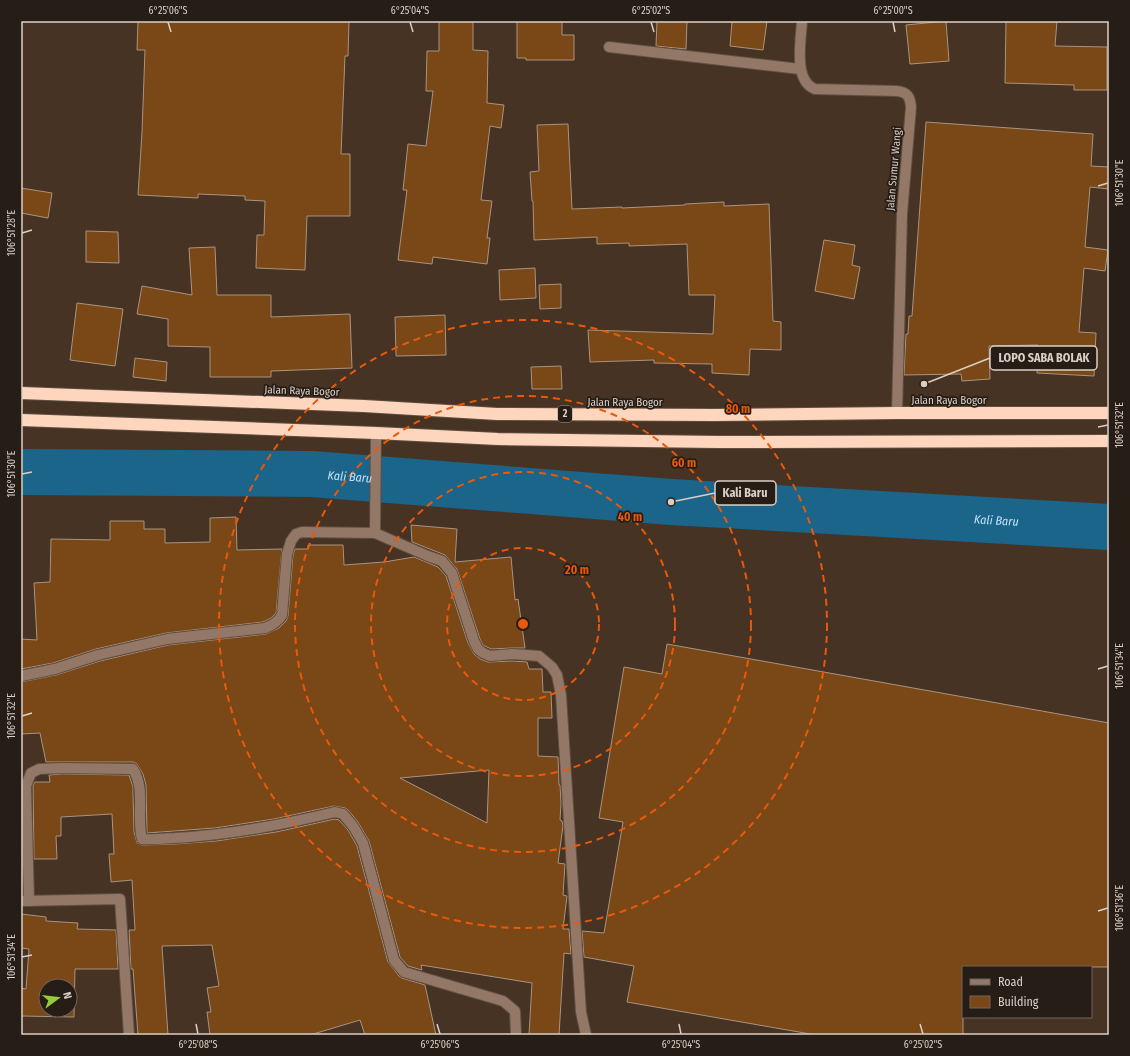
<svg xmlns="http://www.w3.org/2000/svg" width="1130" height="1056" font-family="'Fira Sans Condensed',sans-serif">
  <rect width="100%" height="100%" fill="#463323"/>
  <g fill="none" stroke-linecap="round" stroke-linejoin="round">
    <!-- river -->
    <path stroke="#1b648a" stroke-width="46" id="s1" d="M21,472L312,474L671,502L1109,527"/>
  </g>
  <!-- building -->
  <g fill="#794816" stroke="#aa9380" fill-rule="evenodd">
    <polygon points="138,21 349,21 348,56 345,56 341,154 350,154 350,216 307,216 305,270 256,268 257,235 264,235 265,201 245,200 245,196 198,194 198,198 138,195 142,132 145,50 137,50"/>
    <polygon points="439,21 473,21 473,50 488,51 487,103 504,105 501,128 490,126 481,200 492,201 487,238 490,238 487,264 433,257 432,264 398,260 407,190 403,190 408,144 426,146 433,91 426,91 427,51 439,51"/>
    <polygon points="517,21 562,21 562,35 574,35 574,60 526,60 526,58 517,58"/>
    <polygon points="657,21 687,21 686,49 656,46"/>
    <polygon points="732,21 767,21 763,50 730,46"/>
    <polygon points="946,21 949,61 910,64 906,25"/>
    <polygon points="1006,21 1057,21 1055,46 1107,47 1107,90 1074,90 1074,85 1005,83"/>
    <polygon points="926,122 1093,134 1091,166 1109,167 1109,189 1090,187 1085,247 1108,250 1105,271 1084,268 1079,332 1096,333 1094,376 1037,373 1038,345 989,346 990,379 962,381 961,374 904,375 906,334 908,334 909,316 912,316"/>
    <polygon points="568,124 572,209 622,207 622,208 685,205 685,204 724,202 724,206 769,204 773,321 781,322 781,350 750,349 749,375 712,373 712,364 654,363 654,360 590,362 588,330 713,334 715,295 689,295 687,244 629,246 629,243 597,244 597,237 534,240 533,201 532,201 530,172 539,171 537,125"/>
    <polygon points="21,188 52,193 48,218 21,213"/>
    <polygon points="86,231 118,232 119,263 86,262"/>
    <polygon points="824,240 855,245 852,265 860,267 854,299 815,291"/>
    <polygon points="215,247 217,295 271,295 271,317 350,314 352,368 271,371 271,377 210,377 210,347 168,346 168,319 137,314 142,286 192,295 189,248"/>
    <polygon points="535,268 536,298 500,300 499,270"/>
    <polygon points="561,284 561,308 540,309 539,285"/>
    <polygon points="77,303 123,309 115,366 70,360"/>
    <polygon points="445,315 446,355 396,356 395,317"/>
    <polygon points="135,358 167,362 166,381 133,377"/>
    <polygon points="561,366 562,389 532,389 531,367"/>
    <polygon points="236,517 237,550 282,549 276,613 271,618 263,622 166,633 96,649 53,663 21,669 21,639 37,640 34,583 50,582 51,539 110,540 110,521 144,521 144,529 165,529 165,543 210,542 210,518"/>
    <polygon points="411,525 457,529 455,562 511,557 515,600 518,599 525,648 512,648 491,649 483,645 480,639 457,569 445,555 412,542"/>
    <path d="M308,545H343L344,565L384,562L414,557L438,567L446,576L468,643L474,654L480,659L488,662L512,661L527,662L529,669H542L543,692H551L552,718H538V756L558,757L559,785H560L561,804L560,820L562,821L563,826L558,863L565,864L563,895L567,896L563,929H569L571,954L564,953L559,1035H529L532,983L421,965L422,970L408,966L400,957L369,841L358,822L348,810L345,808L334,806L274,819L215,828L147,833L146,785L143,774L137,764L133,762H46L40,733L21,734V682L56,675L100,661L168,645L266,634L279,628L286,621L288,616L293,555L295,549H308ZM489,770L487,823L400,778Z"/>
    <polygon points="667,644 1109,723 1109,967 963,967 963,1035 816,1035 627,1002 634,966 584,957 582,931 604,933 623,822 599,818 624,667 662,674"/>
    <polygon points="62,774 129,775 133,787 133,795 134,832 137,843 142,845 175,844 216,841 276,832 335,819 339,820 348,830 357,846 388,962 399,976 402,978 425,985 436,1035 365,1035 360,1020 310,1035 210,1035 207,1012 211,1012 207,988 219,986 212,945 162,946 168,1035 138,1035 133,969 131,969 129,930 135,930 132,880 111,882 109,854 114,854 112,814 61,817 61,836 56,836 57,859 34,859 33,785 35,782 50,782 49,775"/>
    <path d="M21,914L46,917V921L78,923L77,929L116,930L118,969H75L74,1017L21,1016V988L26,989L29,949L21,948ZM46,986H70V1010H46Z"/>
  </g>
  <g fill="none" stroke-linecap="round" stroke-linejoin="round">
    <defs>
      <g id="minor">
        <path d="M802,21C801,40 793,81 815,89L896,91C908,92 910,97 911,107L902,214L897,413"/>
        <polyline points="609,47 800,69"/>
        <polyline points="375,533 376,433"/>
        <path d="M21,676L55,669L98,655L167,639L265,628C273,625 278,622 282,615L287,554L291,541L296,534L302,532L375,533L428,556L442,561L452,573L457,589L474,641L478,649L483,653L490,656L512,654L539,656L552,667L557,675L561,695L581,1012L586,1035"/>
        <polyline points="21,901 120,899 129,1035"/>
        <path d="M29,901L26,786L31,773L39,769L62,768L133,769C146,790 136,817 142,839C153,840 164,838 175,838C229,835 282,825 335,812L343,814L353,826L363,843L394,960L404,972L503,1001L515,1011L516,1035"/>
      </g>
      <g id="highway">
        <polyline points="21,393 364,406 497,414 715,415 897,413 1109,413"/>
        <polyline points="21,420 376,433 498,439 718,442 1109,441"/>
      </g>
    </defs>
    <!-- minor casing -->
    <use href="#minor" stroke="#614f40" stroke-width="12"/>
    <!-- highway casing -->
    <use href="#highway" stroke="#614f40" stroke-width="14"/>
    <!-- minor -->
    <use href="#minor" stroke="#937868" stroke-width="10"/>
    <!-- highway -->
    <use href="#highway" stroke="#fed6be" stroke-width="12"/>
  </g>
  <!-- ticks -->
  <path fill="none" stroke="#dbcfc5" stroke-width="1.5" d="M168,22L171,32M410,22L413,32M651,22L654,32M893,22L895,32M1098,186L1108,183M22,233L32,230M1098,427L1108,425M22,474L32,472M1098,669L1108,666M22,716L32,713M1098,911L1108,908M22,957L32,955M196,1024L198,1034M437,1024L440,1034M679,1024L681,1034M920,1024L923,1034"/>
  <!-- distance rings -->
  <g fill="none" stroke="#e8590c" stroke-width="2" stroke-dasharray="7 5">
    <circle cx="523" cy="624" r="76"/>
    <circle cx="523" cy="624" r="152"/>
    <circle cx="523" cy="624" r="228"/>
    <circle cx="523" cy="624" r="304"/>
  </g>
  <g text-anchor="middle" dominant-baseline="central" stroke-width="3.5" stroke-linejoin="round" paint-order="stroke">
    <!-- shield labels -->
    <rect fill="#261d16" stroke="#a59a90" stroke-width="1" x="558" y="406" width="14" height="16" rx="3"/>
    <g font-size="10" font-weight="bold" fill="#dbcfc5">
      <text x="565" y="414">2</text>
    </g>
    <!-- street labels -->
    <g font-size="11" fill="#dbcfc5" stroke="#261d16">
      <text transform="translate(894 169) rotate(-85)">Jalan Sumur Wangi</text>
      <text transform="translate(302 391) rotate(2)">Jalan Raya Bogor</text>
      <text x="949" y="400">Jalan Raya Bogor</text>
      <text x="625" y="402">Jalan Raya Bogor</text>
    </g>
    <!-- water labels -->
    <g font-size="12" font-style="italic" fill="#c0e3fa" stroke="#261d16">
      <text stroke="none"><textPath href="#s1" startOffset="329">Kali Baru</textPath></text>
      <text stroke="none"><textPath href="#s1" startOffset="977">Kali Baru</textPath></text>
    </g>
  </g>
  <circle cx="523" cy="624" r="6" fill="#e8590c" stroke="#261d16" stroke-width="2"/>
  <g font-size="12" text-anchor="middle" font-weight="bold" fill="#e8590c" stroke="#261d16" stroke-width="3.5" stroke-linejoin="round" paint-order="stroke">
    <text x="738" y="413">80 m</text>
    <text x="684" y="467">60 m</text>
    <text x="630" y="521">40 m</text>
    <text x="577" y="574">20 m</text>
  </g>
  <!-- callouts -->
  <path fill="none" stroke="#dbcfc5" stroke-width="1.5" d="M924 384L990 358M671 502L715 493"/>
  <g fill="#dbcfc5" stroke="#261d16" stroke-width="1.5">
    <circle cx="924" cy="384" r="4"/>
    <circle cx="671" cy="502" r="4"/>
  </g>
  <g fill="#261d16" stroke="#dbcfc5" stroke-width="1.5">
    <rect x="990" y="346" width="107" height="24" rx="4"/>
    <rect x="715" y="481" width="61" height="24" rx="4"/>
  </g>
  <g font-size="12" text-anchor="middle" font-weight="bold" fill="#dbcfc5">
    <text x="1044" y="362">LOPO SABA BOLAK</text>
    <text x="745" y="497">Kali Baru</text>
  </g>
  <!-- border -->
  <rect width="1130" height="1056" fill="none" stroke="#261d16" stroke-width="44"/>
  <!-- legend -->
  <rect x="962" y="966" width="130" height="52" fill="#261d16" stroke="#6e645c"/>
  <rect x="970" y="979" width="20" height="6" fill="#937868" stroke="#6e645c"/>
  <text x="998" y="986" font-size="12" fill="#dbcfc5">Road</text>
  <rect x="970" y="996" width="20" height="12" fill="#794816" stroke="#6e645c"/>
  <text x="998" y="1006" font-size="12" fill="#dbcfc5">Building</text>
  <!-- north arrow -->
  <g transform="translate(58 998) rotate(75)"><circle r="19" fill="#261d16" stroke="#6e645c"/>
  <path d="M0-3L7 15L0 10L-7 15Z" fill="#94cc3c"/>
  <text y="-6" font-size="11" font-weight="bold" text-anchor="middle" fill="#dbcfc5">N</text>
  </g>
  <rect x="22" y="22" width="1086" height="1012" fill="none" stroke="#dbcfc5" stroke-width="1.5"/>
  <g font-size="10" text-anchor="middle" fill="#dbcfc5">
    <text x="168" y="14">6°25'06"S</text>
    <text x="410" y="14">6°25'04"S</text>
    <text x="651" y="14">6°25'02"S</text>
    <text x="893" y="14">6°25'00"S</text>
    <text transform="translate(1119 183) rotate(-90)" y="4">106°51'30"E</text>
    <text transform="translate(11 233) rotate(-90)" y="4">106°51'28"E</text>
    <text transform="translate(1119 425) rotate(-90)" y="4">106°51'32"E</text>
    <text transform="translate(11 474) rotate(-90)" y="4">106°51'30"E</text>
    <text transform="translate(1119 666) rotate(-90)" y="4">106°51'34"E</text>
    <text transform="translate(11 716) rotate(-90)" y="4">106°51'32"E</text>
    <text transform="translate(1119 908) rotate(-90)" y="4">106°51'36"E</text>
    <text transform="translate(11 957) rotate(-90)" y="4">106°51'34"E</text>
    <text x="198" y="1048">6°25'08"S</text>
    <text x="440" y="1048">6°25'06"S</text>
    <text x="681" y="1048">6°25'04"S</text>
    <text x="923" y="1048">6°25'02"S</text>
  </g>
</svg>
